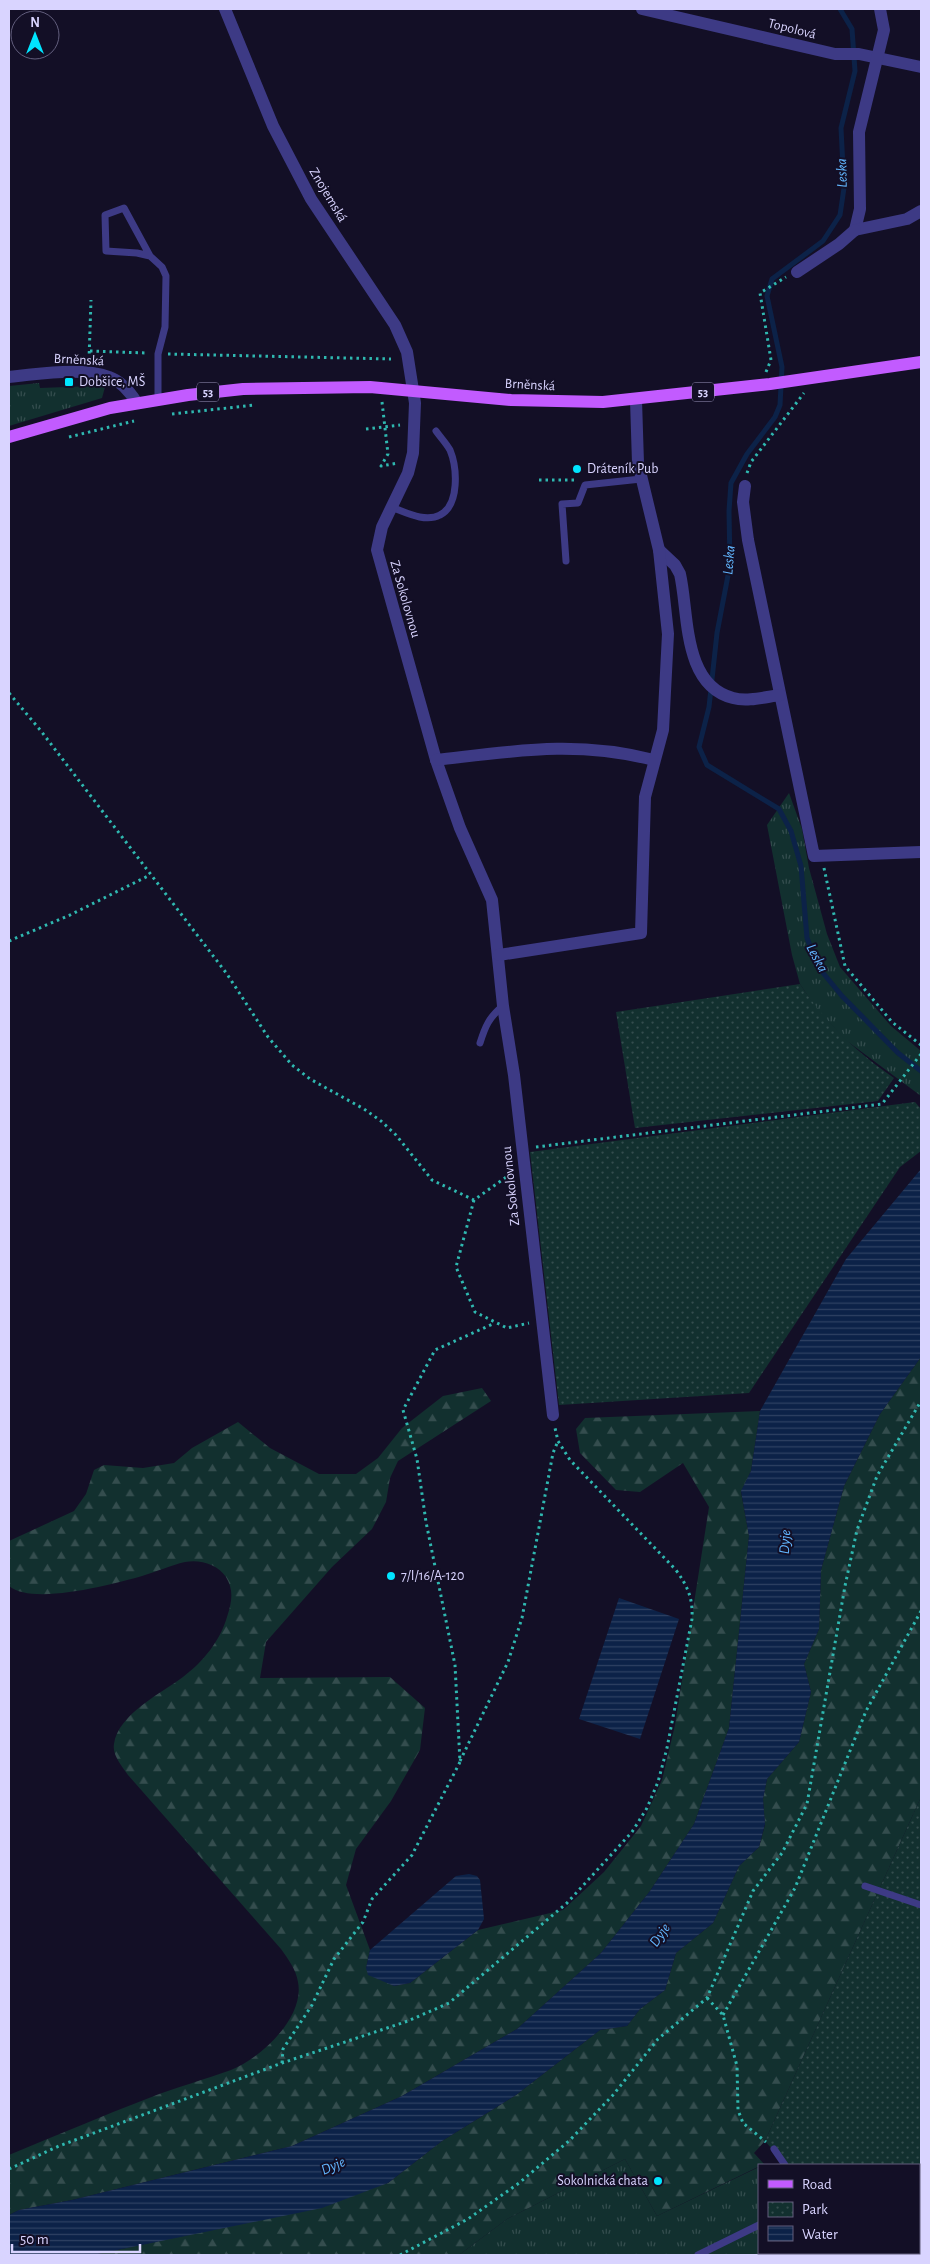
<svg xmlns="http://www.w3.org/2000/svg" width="930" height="2264" font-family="'Alegreya Sans',sans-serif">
  <defs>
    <pattern id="grass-tufts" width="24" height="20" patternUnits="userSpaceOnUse" patternTransform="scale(1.25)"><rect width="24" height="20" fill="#12302f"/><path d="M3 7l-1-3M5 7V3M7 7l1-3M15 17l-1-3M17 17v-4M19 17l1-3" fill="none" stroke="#344d4e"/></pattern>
    <pattern id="forest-firs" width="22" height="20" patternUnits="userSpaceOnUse" patternTransform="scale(1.25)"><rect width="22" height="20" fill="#12302f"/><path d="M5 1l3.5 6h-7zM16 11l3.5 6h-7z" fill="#344d4e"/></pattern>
    <pattern id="park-dots" width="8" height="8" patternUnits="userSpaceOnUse" patternTransform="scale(1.25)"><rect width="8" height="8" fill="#12302f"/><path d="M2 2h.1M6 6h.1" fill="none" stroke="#344d4e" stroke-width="1.8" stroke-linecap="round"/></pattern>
    <pattern id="water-rules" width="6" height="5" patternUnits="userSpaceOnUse" patternTransform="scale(1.25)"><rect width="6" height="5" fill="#0c2248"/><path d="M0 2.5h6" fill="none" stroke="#2f4163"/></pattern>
  </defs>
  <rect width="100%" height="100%" fill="#130f26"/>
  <!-- grass -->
  <g fill="url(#grass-tufts)">
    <polygon points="93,382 105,387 102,398 9,426 9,386 39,383 40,388 93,386"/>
    <polygon points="789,793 802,829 809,868 827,934 840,967 891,1026 921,1051 921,1096 847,1041 818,1011 800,984 792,955 767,825"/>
    <polygon points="625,2159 657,2216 759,2167 759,2253 842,2253 844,2255 459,2255 507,2219"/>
  </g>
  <!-- forest -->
  <g fill="url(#forest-firs)">
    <polygon points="921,1357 921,1797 765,2141 754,2153 764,2164 657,2216 625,2159 507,2219 459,2255 93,2255 201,2232 388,2183 442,2141 516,2095 600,2030 627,2026 640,2009 665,1990 676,1953 713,1923 739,1866 759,1847 765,1825 763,1799 767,1779 799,1742 811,1692 804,1664 819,1629 821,1570 844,1486 880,1414"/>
    <path d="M482,1388L491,1401L398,1461L390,1478L386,1502L372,1529L332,1567L266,1642L260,1678L390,1677L425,1708L420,1750L391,1801L356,1849L346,1885L370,1950L366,1968L394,1986L410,1983L478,1930L563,1910L604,1872L641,1826L662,1780L675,1725L709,1507L683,1463L640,1492L616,1490L580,1453L576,1429L585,1418L760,1411L751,1471L741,1492L749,1536L729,1728L694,1824L650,1891L601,1953L517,2029L402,2096L292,2146L72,2200L19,2210L9,2215V2155C55,2136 102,2116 149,2098C176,2087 204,2080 231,2070C261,2058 305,2017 298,1982C296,1969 288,1959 281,1949L128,1775C122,1766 112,1755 114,1744C118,1714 162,1693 183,1677C203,1662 220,1641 227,1617C232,1602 234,1590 226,1577C218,1564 199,1559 185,1562C171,1565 156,1572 142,1576C113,1584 33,1606 9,1586V1541L74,1511L86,1494L94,1470L104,1465L143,1468L174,1463L192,1448L238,1422L270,1448L319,1474H356L378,1458L402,1428L443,1396Z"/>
  </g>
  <!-- park -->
  <g fill="url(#park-dots)">
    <path d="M800,984C825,1022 856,1052 894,1078L878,1101L635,1128L616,1012Z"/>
    <polygon points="915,1102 921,1109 921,1151 900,1167 749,1393 559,1405 530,1152"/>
    <polygon points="921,1797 921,2255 865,2255 862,2253 919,2253 919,2165 786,2165 765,2141"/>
  </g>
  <!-- water -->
  <g fill="url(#water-rules)">
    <polygon points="921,1169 921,1357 880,1414 844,1486 821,1570 819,1629 804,1664 811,1692 799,1742 767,1779 763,1799 765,1824 759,1847 739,1866 713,1923 676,1953 665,1990 640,2009 627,2026 600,2030 516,2095 442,2141 388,2183 322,2208 93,2255 9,2255 9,2215 19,2210 72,2200 292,2146 402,2096 517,2029 601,1953 650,1891 694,1824 729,1728 749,1536 741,1491 751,1471 760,1411 846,1259"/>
    <polygon points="619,1598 679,1619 640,1739 579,1719"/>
    <polygon points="469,1874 477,1876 480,1880 484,1919 478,1930 410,1983 394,1986 368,1975 366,1968 370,1950 456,1876"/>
  </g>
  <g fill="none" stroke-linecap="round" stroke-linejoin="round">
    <!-- stream -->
    <polyline stroke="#0c2248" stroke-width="5" points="840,9 852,29 855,71 841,128 844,188 840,215 823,241 772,279 767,296 782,367 780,405 775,417 747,454 731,483 729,511 730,565 717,633 709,707 699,747 707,765 779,809 791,831 801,866 807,938 819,968 842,996 898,1053 921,1071"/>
    <!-- path -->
    <g stroke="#2fb8b0" stroke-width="3" stroke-dasharray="2.5 4" stroke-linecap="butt">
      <polyline points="90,351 146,353"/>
      <polyline points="168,354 391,359"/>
      <polyline points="89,360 91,300"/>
      <polyline points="766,372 771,360 760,293 786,277"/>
      <polyline points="382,402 388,454 381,466 398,463"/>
      <polyline points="172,414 255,405"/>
      <polyline points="366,429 400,425"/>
      <polyline points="69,437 134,421"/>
      <polyline points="747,473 751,462 804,393"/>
      <polyline points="539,480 576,480"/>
      <polyline points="9,693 41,731 227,974 268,1037 292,1065 310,1079 364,1109 381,1121 396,1135 432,1180 474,1200 512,1173"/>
      <polyline points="824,868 845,966 892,1022 921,1045"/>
      <polyline points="9,941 70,915 150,875"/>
      <polyline points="536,1147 882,1104 921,1054"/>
      <polyline points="474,1200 456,1267 475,1312 507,1328 529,1323"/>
      <polyline points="460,1761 508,1662 522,1618 553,1453 558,1441"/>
      <polyline points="707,1998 723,2015 737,2066 738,2110 743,2123 766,2142"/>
      <polyline points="723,2015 795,1888 866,1711 921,1611"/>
      <polyline points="282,2063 283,2049 312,2005 334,1959 363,1922 372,1899 412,1855 460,1762 455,1665 426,1522 417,1459 403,1410 435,1350 495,1323"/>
      <path d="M9,2169L59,2146L282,2063L408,2021L449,2003L567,1903L632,1832L647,1808L658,1782L667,1748L692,1619C693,1598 688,1587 676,1570L570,1460L558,1441L555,1428"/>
      <polyline points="400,2255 468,2219 519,2183 570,2140 613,2095 658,2039 707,1998 753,1891 782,1853 807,1804 845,1586 857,1530 877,1476 921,1401"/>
    </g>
    <!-- lane -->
    <g stroke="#3d3a85" stroke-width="7">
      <polyline points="150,256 124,208 105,215 106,251 137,253 150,256 162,267 166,276 165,327 158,354 158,399"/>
      <path d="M391,507C405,512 425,523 440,515C460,505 457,467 450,450C446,443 441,438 436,431"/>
      <polyline points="566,561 562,504 578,503 585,485 641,479"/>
      <path d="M480,1043C485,1027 489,1017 503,1006"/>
      <polyline points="865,1886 921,1905"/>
      <polyline points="774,2149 785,2165"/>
      <polyline points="844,2253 846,2255"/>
      <polyline points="698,2255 759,2225"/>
    </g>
    <!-- street -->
    <g stroke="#3d3a85" stroke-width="12">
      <polyline points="225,9 273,126 311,199 395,325 407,352 415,403 413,453 408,473 382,527 377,550 436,760 460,828 492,900 503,1006 514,1075 553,1415"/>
      <polyline points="642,9 835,54 859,54 921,67"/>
      <polyline points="855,230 860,209 859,132 884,30 880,9"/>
      <polyline points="855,230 907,219 921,211"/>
      <polyline points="797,272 839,244 855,230"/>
      <path d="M9,377C34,374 85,367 109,377C121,381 130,392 137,403"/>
      <polyline points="745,486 743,502 748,540 814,856 921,852"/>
      <path d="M659,550L675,565L680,574C689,613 682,685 733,698C747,702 765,697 780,695"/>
      <path d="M436,760C515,751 575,740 654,760"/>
      <polyline points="499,955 641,933 645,797 663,730 668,634 659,550 638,463 636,400"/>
    </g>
    <!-- primary -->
    <polyline stroke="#c25bff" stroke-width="12" points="9,437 110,408 188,395 243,389 370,387 511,400 603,402 770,384 921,362"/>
  </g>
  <!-- markers -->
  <g fill="#00e5ff" stroke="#130f26" stroke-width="2">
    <rect x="64" y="377" width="10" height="10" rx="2.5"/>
    <circle cx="577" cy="469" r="5"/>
    <circle cx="391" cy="1576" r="5"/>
    <circle cx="658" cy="2181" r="5"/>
  </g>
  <g text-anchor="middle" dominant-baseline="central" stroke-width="4" stroke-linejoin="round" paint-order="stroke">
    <!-- shield labels -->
    <g fill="#130f26" stroke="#9e99be" stroke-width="1">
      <rect x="197" y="382.5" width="22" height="19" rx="4"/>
      <rect x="692" y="382.5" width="22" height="19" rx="4"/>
    </g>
    <g font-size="12" font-weight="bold" fill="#d9d4ff">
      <text x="208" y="392">53</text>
      <text x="703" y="392">53</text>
    </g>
    <!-- street labels -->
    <g font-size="14" fill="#d9d4ff" stroke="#130f26">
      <text transform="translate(792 29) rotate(14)">Topolová</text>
      <text transform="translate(328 195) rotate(59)">Znojemská</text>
      <text transform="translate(79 360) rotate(3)">Brněnská</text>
      <text transform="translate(530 385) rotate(3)">Brněnská</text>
      <text transform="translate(405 599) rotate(74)">Za Sokolovnou</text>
      <text transform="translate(511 1186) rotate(-96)">Za Sokolovnou</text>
    </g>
    <!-- poi labels -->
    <g font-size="14" fill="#d9d4ff" stroke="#130f26" text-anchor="start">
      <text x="79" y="382">Dobšice, MŠ</text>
      <text x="587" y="469">Dráteník Pub</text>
      <text x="401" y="1576">7/I/16/A-120</text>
      <text x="648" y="2181" text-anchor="end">Sokolnická chata</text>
    </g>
    <!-- water labels -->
    <g font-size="15" font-style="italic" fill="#62b6ff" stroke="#130f26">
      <text transform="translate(842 173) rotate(-91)">Leska</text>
      <text transform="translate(729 560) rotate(-85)">Leska</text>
      <text transform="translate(817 958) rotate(62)">Leska</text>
      <text transform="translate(785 1542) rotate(-86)">Dyje</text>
      <text transform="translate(660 1935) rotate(-55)">Dyje</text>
      <text transform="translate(333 2166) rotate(-23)">Dyje</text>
    </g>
  </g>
  <!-- border -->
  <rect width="930" height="2264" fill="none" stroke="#d9d4ff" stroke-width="20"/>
  <!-- legend -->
  <rect x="758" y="2164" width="162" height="90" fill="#130f26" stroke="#625e7d"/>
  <rect x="768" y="2180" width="25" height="8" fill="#c25bff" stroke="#625e7d"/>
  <text x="802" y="2189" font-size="15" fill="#d9d4ff">Road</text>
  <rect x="768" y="2202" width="25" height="15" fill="url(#park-dots)" stroke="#625e7d"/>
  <text x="802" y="2214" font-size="15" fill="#d9d4ff">Park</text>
  <rect x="768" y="2226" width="25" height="15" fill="url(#water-rules)" stroke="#625e7d"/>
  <text x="802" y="2239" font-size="15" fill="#d9d4ff">Water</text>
  <!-- north arrow -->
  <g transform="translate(35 35)"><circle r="24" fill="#130f26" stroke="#625e7d"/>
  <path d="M0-4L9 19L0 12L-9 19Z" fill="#00e5ff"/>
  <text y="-8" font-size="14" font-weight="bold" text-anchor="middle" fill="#d9d4ff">N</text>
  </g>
  <!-- scale -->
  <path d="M12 2244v8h128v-8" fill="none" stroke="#d9d4ff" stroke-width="2.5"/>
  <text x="20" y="2244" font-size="15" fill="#d9d4ff" stroke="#130f26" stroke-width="4" paint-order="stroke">50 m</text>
</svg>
